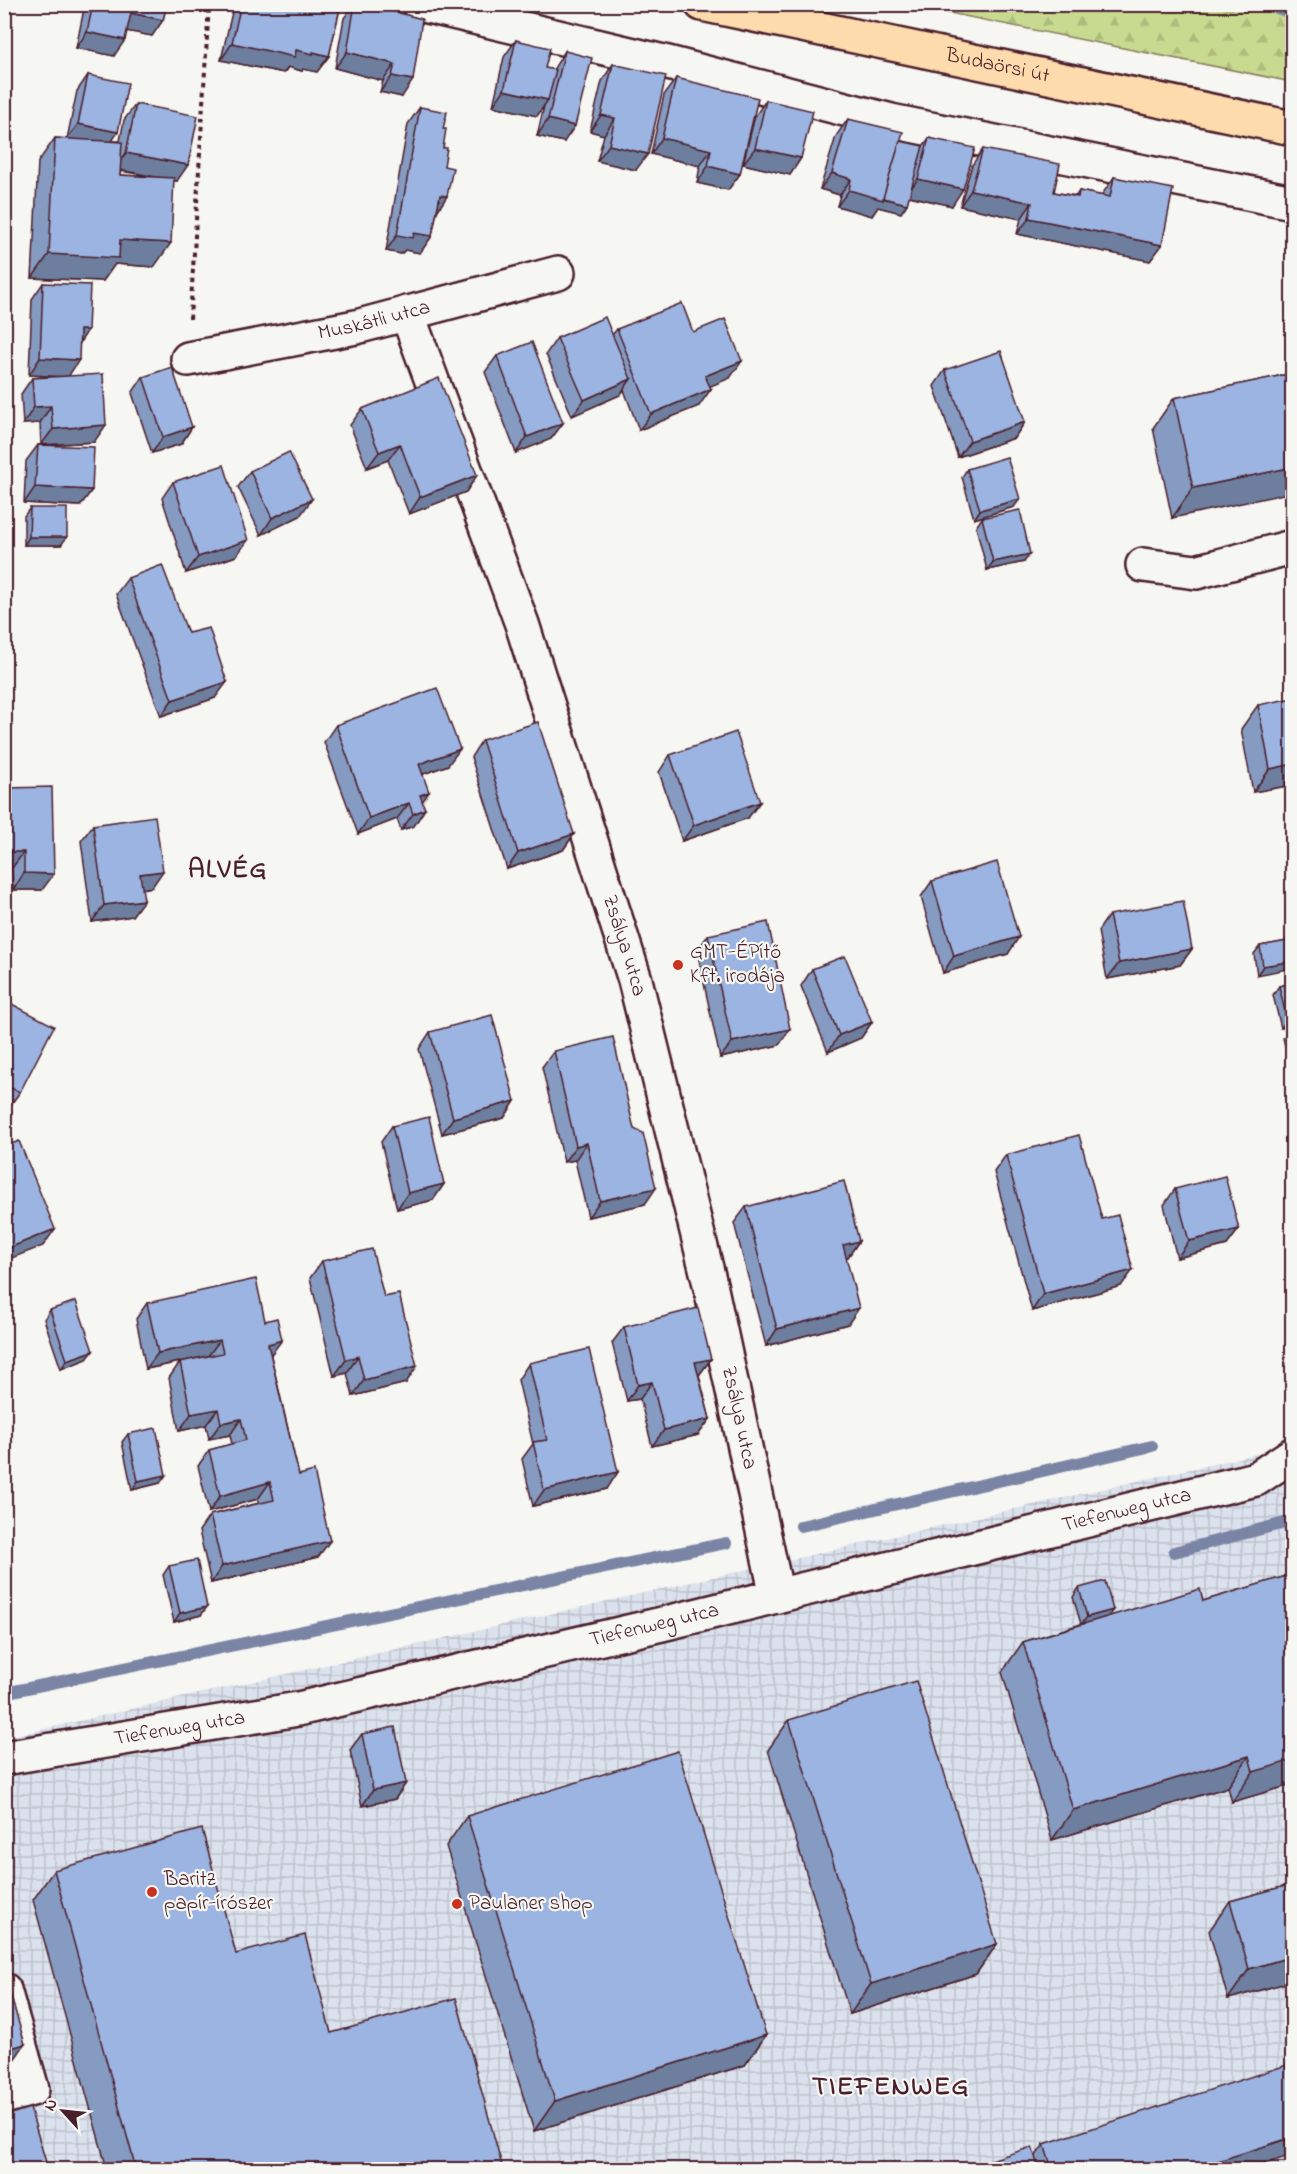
<svg xmlns="http://www.w3.org/2000/svg" width="1297" height="2174" font-family="'Indie Flower',sans-serif">
  <defs>
    <pattern id="industrial-grid" width="8" height="8" patternUnits="userSpaceOnUse" patternTransform="scale(1.5)"><rect width="8" height="8" fill="#dbe2ed"/><path d="M0 4h8M4 0v8" fill="none" stroke="#bdc1cb"/></pattern>
    <pattern id="forest-firs" width="22" height="20" patternUnits="userSpaceOnUse" patternTransform="scale(1.5)"><rect width="22" height="20" fill="#c8da8f"/><path d="M5 1l3.5 6h-7zM16 11l3.5 6h-7z" fill="#adbb7c"/></pattern>
  </defs>
  <rect width="100%" height="100%" fill="#f6f6f2"/>
  <filter id="ink" filterUnits="userSpaceOnUse"><feTurbulence type="fractalNoise" baseFrequency=".0167" numOctaves="2"/><feDisplacementMap in="SourceGraphic" scale="12" xChannelSelector="R" yChannelSelector="G"/><feConvolveMatrix kernelMatrix="1 2 1 2 8 2 1 2 1" color-interpolation-filters="sRGB"/></filter>
  <g filter="url(#ink)">
    <!-- industrial -->
    <polygon fill="url(#industrial-grid)" points="1292,1426 1292,2169 5,2169 4,1738 1270,1451"/>
    <!-- forest -->
    <polygon fill="url(#forest-firs)" stroke="#897c5d" stroke-width="1.5" points="910,5 1292,5 1292,82"/>
    <g fill="none" stroke-linecap="round" stroke-linejoin="round">
      <!-- stream -->
      <g stroke="#7a84a4" stroke-width="12">
        <polyline points="1265,4 1292,13"/>
        <polyline points="801,1526 1152,1446"/>
        <polyline points="1174,1552 1292,1521"/>
        <polyline points="4,1693 726,1543"/>
      </g>
      <defs>
        <g id="minor">
          <polyline points="419,4 668,63 891,121 1292,202"/>
          <path id="s1" d="M407,313L522,624L635,980L710,1284L777,1596"/>
          <path id="s2" d="M188,359L356,327L558,273"/>
          <polyline points="1143,565 1196,572 1292,547"/>
          <path id="s3" d="M4,1758L298,1709L662,1624L1256,1479L1292,1455"/>
          <polyline points="4,1990 32,2089 4,2097"/>
        </g>
        <g id="major">
          <path id="s4" d="M702,4L1292,128"/>
        </g>
      </defs>
      <!-- minor casing -->
      <use href="#minor" stroke="#4a1f2b" stroke-width="38"/>
      <!-- major casing -->
      <use href="#major" stroke="#4a1f2b" stroke-width="38"/>
      <!-- path -->
      <polyline stroke="#4a1f2b" stroke-width="4" stroke-dasharray="4.5 4.5" stroke-linecap="butt" points="190,319 209,4"/>
      <!-- minor -->
      <use href="#minor" stroke="#f6f6f2" stroke-width="33"/>
      <!-- major -->
      <use href="#major" stroke="#fedbac" stroke-width="33"/>
    </g>
    <!-- wall -->
    <g fill="#869bc2" stroke="#4a1f2b" stroke-width="1.5" fill-rule="evenodd">
      <polygon points="85,4 167,4 163,20 152,36 127,31 114,56 76,48"/>
      <polygon points="237,4 341,4 329,56 317,72 303,69 302,71 288,67 284,73 221,60 232,12"/>
      <polygon points="354,4 365,4 422,19 402,97 380,92 383,81 335,68 344,18"/>
      <polygon points="516,40 545,68 553,70 565,51 564,142 537,136 544,106 537,116 493,106 504,57"/>
      <polygon points="613,64 636,170 597,161 604,135 590,131 602,81"/>
      <path d="M88,75L112,141H120L124,120L136,104L177,181H173L154,267L115,264L103,281L32,278L38,162L55,138L67,139L77,91ZM121,171L153,177L120,175Z"/>
      <polygon points="676,78 740,174 728,190 697,183 700,166 651,154 664,95"/>
      <polygon points="766,100 801,158 790,175 743,164 755,116"/>
      <polygon points="420,107 443,129 444,166 447,196 437,211 432,236 420,253 405,250 401,254 386,251 408,124"/>
      <polygon points="848,119 900,141 923,146 929,138 952,206 909,196 907,204 901,213 878,207 872,216 837,206 840,195 820,189 836,136"/>
      <polygon points="983,149 1054,192 1076,196 1079,191 1102,196 1103,193 1114,177 1162,245 1150,261 1017,234 1021,219 960,206 972,165"/>
      <polygon points="43,283 80,343 68,376 94,442 43,445 92,490 80,506 24,503 26,461 38,445 41,445 40,423 23,424 21,394 32,378 57,376 29,375 32,299"/>
      <polygon points="617,329 693,332 730,378 710,386 699,406 639,430 624,390 620,395 572,416 546,354 557,338 612,335"/>
      <polygon points="497,356 563,423 551,439 516,453 485,372"/>
      <polygon points="945,370 1025,422 1014,438 958,457 934,386"/>
      <polygon points="1293,373 1172,518 1153,428 1174,398"/>
      <polygon points="143,377 192,427 181,444 152,453 132,393"/>
      <polygon points="362,409 477,475 466,492 409,514 388,460 367,468 350,425"/>
      <polygon points="967,469 1014,507 974,519 962,477"/>
      <polygon points="250,471 300,516 261,535 238,487"/>
      <polygon points="173,482 248,540 236,556 186,573 162,498"/>
      <polygon points="30,508 61,545 24,545 24,516"/>
      <polygon points="982,518 1024,562 987,570 976,527"/>
      <polygon points="128,578 188,633 215,698 161,716 116,594"/>
      <polygon points="1258,705 1293,785 1253,792 1241,729"/>
      <polygon points="336,725 448,765 423,774 422,802 414,826 401,830 397,819 358,834 324,742"/>
      <polygon points="482,740 574,834 563,850 507,869 471,757"/>
      <polygon points="670,755 748,818 682,841 659,772"/>
      <polygon points="4,788 42,890 13,890 12,868"/>
      <polygon points="93,825 152,887 142,889 132,916 92,922 81,841"/>
      <polygon points="932,881 1008,954 943,973 921,897"/>
      <polygon points="1109,915 1192,949 1180,965 1107,979 1098,931"/>
      <polygon points="708,935 779,1045 720,1058 697,951"/>
      <polygon points="1293,940 1257,975 1254,954 1260,946"/>
      <polygon points="812,969 872,1022 861,1038 828,1052 801,986"/>
      <polygon points="1293,983 1293,1076 1283,1038 1291,1026 1281,1028 1273,995 1279,986"/>
      <polygon points="4,1000 20,1092 4,1114"/>
      <polygon points="430,1032 515,1101 504,1118 442,1134 419,1049"/>
      <polygon points="554,1051 645,1204 588,1217 575,1160 564,1162 542,1067"/>
      <polygon points="392,1126 444,1184 433,1200 397,1209 381,1142"/>
      <polygon points="1006,1155 1102,1219 1121,1286 1032,1311 994,1172"/>
      <polygon points="1175,1189 1239,1229 1227,1245 1177,1258 1164,1205"/>
      <polygon points="746,1207 859,1241 848,1257 846,1258 848,1324 766,1346 734,1223"/>
      <polygon points="322,1261 384,1297 406,1383 353,1396 347,1373 334,1376 310,1278"/>
      <polygon points="147,1303 271,1356 318,1557 211,1583 199,1531 210,1515 259,1503 258,1499 209,1512 198,1466 209,1450 232,1444 230,1435 209,1439 206,1425 179,1431 169,1378 180,1362 146,1369 136,1319"/>
      <polygon points="50,1310 93,1351 87,1359 61,1369 44,1319"/>
      <polygon points="624,1327 711,1359 699,1375 710,1419 698,1435 652,1446 640,1399 627,1401 612,1343"/>
      <polygon points="529,1363 607,1489 533,1506 522,1459 533,1444 518,1380"/>
      <polygon points="128,1434 160,1483 132,1490 122,1442"/>
      <polygon points="169,1566 201,1615 174,1622 163,1575"/>
      <polygon points="1293,1574 1293,1778 1287,1786 1232,1802 1228,1787 1052,1840 1002,1672 1023,1642 1081,1624 1073,1597 1079,1588 1108,1616 1203,1601"/>
      <polygon points="789,1720 997,1944 976,1974 850,2014 768,1750"/>
      <polygon points="362,1734 406,1783 395,1799 362,1806 350,1750"/>
      <polygon points="467,1816 766,2035 745,2065 534,2131 446,1846"/>
      <polygon points="54,1870 236,1954 331,2033 503,2169 107,2169 33,1900"/>
      <polygon points="1293,1884 1293,1981 1228,1999 1209,1931 1230,1901"/>
      <polygon points="1044,2144 1248,2169 962,2169 1035,2157"/>
    </g>
    <!-- shaded-wall -->
    <g fill="#6d7e9e" stroke="#4a1f2b" stroke-width="1.5">
      <polygon points="131,13 163,20 152,36 120,30"/>
      <polygon points="87,32 125,40 114,56 76,48"/>
      <polygon points="232,43 313,52 329,56 317,72 303,69 302,71 288,67 284,73 221,60"/>
      <polygon points="347,52 395,64 383,81 335,68"/>
      <polygon points="392,76 413,80 402,97 380,92"/>
      <polygon points="504,90 548,100 537,116 493,106"/>
      <polygon points="601,115 615,118 604,135 590,131"/>
      <polygon points="548,119 575,126 564,142 537,136"/>
      <polygon points="78,124 118,132 107,149 66,140"/>
      <polygon points="662,138 711,150 700,166 651,154"/>
      <polygon points="609,145 648,154 636,170 597,161"/>
      <polygon points="755,148 801,158 790,175 743,164"/>
      <polygon points="126,153 188,165 177,181 114,169"/>
      <polygon points="708,166 740,174 728,190 697,183"/>
      <polygon points="832,173 851,179 840,195 820,189"/>
      <polygon points="918,179 963,189 952,206 906,195"/>
      <polygon points="849,190 907,204 901,213 878,207 872,216 837,206"/>
      <polygon points="971,190 1032,203 1021,219 960,206"/>
      <polygon points="440,195 447,196 436,213"/>
      <polygon points="1029,218 1162,245 1150,261 1017,234"/>
      <polygon points="414,233 432,236 420,253 405,250 401,254 386,251 397,235"/>
      <polygon points="120,240 171,243 154,267 115,264 103,281 32,278 49,254"/>
      <polygon points="80,330 88,330 77,347"/>
      <polygon points="40,358 79,360 68,377 29,375"/>
      <polygon points="742,361 730,378 694,393 705,376"/>
      <polygon points="631,379 620,395 572,416 584,400"/>
      <polygon points="711,389 699,406 639,430 651,414"/>
      <polygon points="51,406 40,423 23,424 34,407"/>
      <polygon points="1025,422 1014,438 958,457 970,441"/>
      <polygon points="563,423 551,439 516,453 527,437"/>
      <polygon points="106,425 94,442 41,445 53,429"/>
      <polygon points="192,427 181,444 152,453 163,437"/>
      <polygon points="400,444 388,460 367,468 379,452"/>
      <polygon points="1293,467 1293,492 1172,518 1193,488"/>
      <polygon points="477,475 466,492 409,514 420,497"/>
      <polygon points="35,487 92,490 80,506 24,503"/>
      <polygon points="312,499 300,516 261,535 272,518"/>
      <polygon points="1020,499 1014,507 974,519 980,510"/>
      <polygon points="29,537 67,537 61,545 24,545"/>
      <polygon points="248,540 236,556 186,573 198,557"/>
      <polygon points="1030,554 1024,562 987,570 993,562"/>
      <polygon points="227,682 215,698 161,716 172,700"/>
      <polygon points="460,749 448,765 407,780 419,764"/>
      <polygon points="1293,764 1293,785 1253,792 1270,769"/>
      <polygon points="429,792 418,808 420,795"/>
      <polygon points="760,802 748,818 682,841 694,825"/>
      <polygon points="409,803 397,819 358,834 369,818"/>
      <polygon points="425,809 414,826 401,830 413,814"/>
      <polygon points="574,834 563,850 507,869 518,853"/>
      <polygon points="4,852 24,852 12,868 4,868"/>
      <polygon points="163,871 152,887 129,891 140,874"/>
      <polygon points="24,873 54,874 42,890 13,890"/>
      <polygon points="144,900 132,916 92,922 104,905"/>
      <polygon points="1019,937 1008,954 943,973 954,956"/>
      <polygon points="1192,949 1180,965 1107,979 1119,963"/>
      <polygon points="1293,961 1293,968 1257,975 1263,966"/>
      <polygon points="1293,1019 1293,1025 1291,1026 1281,1028 1287,1020"/>
      <polygon points="872,1022 861,1038 828,1052 839,1035"/>
      <polygon points="790,1029 779,1045 720,1058 732,1042"/>
      <polygon points="515,1101 504,1118 442,1134 453,1118"/>
      <polygon points="587,1143 575,1160 564,1162 576,1146"/>
      <polygon points="444,1184 433,1200 397,1209 408,1193"/>
      <polygon points="656,1188 645,1204 588,1217 600,1201"/>
      <polygon points="55,1229 43,1246 4,1261 4,1250"/>
      <polygon points="1239,1229 1227,1245 1177,1258 1189,1241"/>
      <polygon points="859,1241 848,1257 832,1262 843,1245"/>
      <polygon points="1133,1270 1121,1286 1032,1311 1043,1294"/>
      <polygon points="859,1308 848,1324 766,1346 777,1329"/>
      <polygon points="220,1340 208,1356 146,1369 158,1353"/>
      <polygon points="282,1340 270,1356 268,1344"/>
      <polygon points="93,1351 87,1359 61,1369 67,1360"/>
      <polygon points="358,1356 347,1373 334,1376 346,1360"/>
      <polygon points="711,1359 699,1375 684,1379 695,1362"/>
      <polygon points="417,1366 406,1383 353,1396 364,1380"/>
      <polygon points="652,1382 640,1399 627,1401 638,1385"/>
      <polygon points="218,1409 206,1425 179,1431 191,1414"/>
      <polygon points="241,1419 230,1435 209,1439 221,1423"/>
      <polygon points="710,1419 698,1435 652,1446 664,1430"/>
      <polygon points="618,1472 607,1489 533,1506 544,1490"/>
      <polygon points="166,1475 160,1483 132,1490 138,1481"/>
      <polygon points="270,1482 258,1499 209,1512 220,1496"/>
      <polygon points="330,1541 318,1557 211,1583 222,1566"/>
      <polygon points="207,1607 201,1615 174,1622 180,1613"/>
      <polygon points="1113,1610 1107,1618 1081,1625 1087,1617"/>
      <polygon points="1293,1747 1293,1778 1287,1786 1232,1802 1253,1772"/>
      <polygon points="1249,1756 1228,1787 1052,1840 1073,1810"/>
      <polygon points="406,1783 395,1799 362,1806 373,1790"/>
      <polygon points="997,1944 976,1974 850,2014 871,1984"/>
      <polygon points="1293,1956 1293,1981 1228,1999 1249,1969"/>
      <polygon points="766,2035 745,2065 534,2131 555,2101"/>
      <polygon points="25,2044 9,2067 4,2068 4,2050"/>
      <polygon points="1293,2137 1293,2155 1248,2169 1193,2169"/>
    </g>
    <!-- building -->
    <g fill="#9cb4e1" stroke="#4a1f2b" stroke-width="1.5">
      <polygon points="93,4 167,4 163,20 131,13 125,40 87,32"/>
      <polygon points="241,4 262,4 268,7 269,4 341,4 329,56 313,52 313,54 296,50 295,57 232,43"/>
      <polygon points="355,4 365,4 422,19 413,80 392,76 395,64 347,52"/>
      <polygon points="516,40 550,48 545,68 556,70 548,100 504,90"/>
      <polygon points="565,51 592,58 575,126 548,119"/>
      <polygon points="613,64 666,76 648,154 609,145 615,118 601,115"/>
      <polygon points="88,75 128,83 118,132 78,124"/>
      <polygon points="676,78 758,98 740,174 708,166 711,150 662,138"/>
      <polygon points="766,100 813,111 801,158 755,148"/>
      <polygon points="136,104 198,116 188,165 126,153"/>
      <polygon points="420,107 447,112 443,129 446,129 443,148 447,148 444,166 453,168 447,196 440,195 432,236 414,233 413,238 397,235"/>
      <polygon points="848,119 903,132 883,200 849,190 851,179 832,173"/>
      <polygon points="55,138 122,142 120,175 174,178 171,243 120,240 119,258 49,254"/>
      <polygon points="929,138 975,148 963,189 918,179"/>
      <polygon points="900,141 923,146 907,204 883,198"/>
      <polygon points="983,149 1060,164 1054,192 1078,197 1079,191 1110,197 1114,177 1173,189 1162,245 1029,218 1032,203 971,190"/>
      <polygon points="43,283 90,285 88,330 80,330 79,360 40,358"/>
      <polygon points="682,303 693,332 725,319 742,361 705,376 711,389 651,414 617,329"/>
      <polygon points="605,317 631,379 584,400 557,338"/>
      <polygon points="532,342 563,423 527,437 497,356"/>
      <polygon points="1001,351 1025,422 970,441 945,370"/>
      <polygon points="172,367 192,427 163,437 143,377"/>
      <polygon points="1293,373 1293,467 1193,488 1174,398"/>
      <polygon points="103,374 106,425 53,429 51,406 34,407 32,378"/>
      <polygon points="439,378 477,475 420,497 400,444 379,452 362,409"/>
      <polygon points="38,445 94,447 92,490 35,487"/>
      <polygon points="289,452 312,499 272,518 250,471"/>
      <polygon points="1007,457 1020,499 980,510 967,469"/>
      <polygon points="224,465 248,540 198,557 173,482"/>
      <polygon points="30,508 67,508 67,537 29,537"/>
      <polygon points="1020,510 1030,554 993,562 982,518"/>
      <polygon points="162,565 188,633 209,628 227,682 172,700 128,578"/>
      <polygon points="437,688 460,749 419,764 429,792 420,795 425,809 413,814 409,803 369,818 336,725"/>
      <polygon points="1293,698 1293,764 1270,769 1258,705"/>
      <polygon points="538,722 574,834 518,853 482,740"/>
      <polygon points="736,732 760,802 694,825 670,755"/>
      <polygon points="52,787 54,874 24,873 24,852 4,852 4,788"/>
      <polygon points="155,816 163,871 140,874 144,900 104,905 93,825"/>
      <polygon points="997,862 1019,937 954,956 932,881"/>
      <polygon points="1183,901 1192,949 1119,963 1109,915"/>
      <polygon points="768,922 790,1029 732,1042 708,935"/>
      <polygon points="1293,940 1293,961 1263,966 1260,946"/>
      <polygon points="845,956 872,1022 839,1035 812,969"/>
      <polygon points="1293,983 1293,1019 1287,1020 1279,986"/>
      <polygon points="4,1000 54,1026 20,1092 4,1085"/>
      <polygon points="492,1015 515,1101 453,1118 430,1032"/>
      <polygon points="613,1037 634,1129 643,1133 656,1188 600,1201 587,1143 576,1146 554,1051"/>
      <polygon points="429,1117 444,1184 408,1193 392,1126"/>
      <polygon points="1079,1135 1102,1219 1118,1215 1133,1270 1043,1294 1006,1155"/>
      <polygon points="19,1141 55,1229 4,1250 4,1147"/>
      <polygon points="1225,1176 1239,1229 1189,1241 1175,1189"/>
      <polygon points="844,1181 859,1241 843,1245 859,1308 777,1329 746,1207"/>
      <polygon points="372,1249 384,1297 399,1294 417,1366 364,1380 358,1356 346,1360 322,1261"/>
      <polygon points="256,1279 265,1321 277,1318 282,1340 268,1344 283,1409 299,1475 314,1471 330,1541 222,1566 210,1515 274,1500 270,1482 220,1496 209,1450 246,1440 241,1419 221,1423 218,1409 191,1414 180,1362 223,1353 220,1340 158,1353 147,1303"/>
      <polygon points="76,1301 93,1351 67,1360 50,1310"/>
      <polygon points="698,1308 711,1359 695,1362 710,1419 664,1430 652,1382 638,1385 624,1327"/>
      <polygon points="589,1349 618,1472 544,1490 533,1442 547,1440 529,1363"/>
      <polygon points="156,1428 166,1475 138,1481 128,1434"/>
      <polygon points="197,1560 207,1607 180,1613 169,1566"/>
      <polygon points="1293,1574 1293,1760 1253,1772 1249,1756 1073,1810 1023,1642 1200,1589 1203,1601"/>
      <polygon points="1105,1581 1113,1610 1087,1617 1079,1588"/>
      <polygon points="916,1681 997,1944 871,1984 789,1720"/>
      <polygon points="395,1727 406,1783 373,1790 362,1734"/>
      <polygon points="678,1751 766,2035 555,2101 467,1816"/>
      <polygon points="202,1829 236,1954 305,1935 331,2033 456,1998 503,2169 136,2169 54,1870"/>
      <polygon points="1293,1884 1293,1956 1249,1969 1230,1901"/>
      <polygon points="4,1973 25,2044 4,2050"/>
      <polygon points="1293,2063 1293,2137 1193,2169 1052,2169 1044,2144"/>
      <polygon points="30,2108 48,2169 4,2169 4,2116"/>
      <polygon points="1032,2147 1039,2169 962,2169"/>
    </g>
  </g>
  <!-- markers -->
  <g fill="#c8321e" stroke="#f6f6f2" stroke-width="2">
    <circle cx="678" cy="965" r="6"/>
    <circle cx="152" cy="1892" r="6"/>
    <circle cx="457" cy="1904" r="6"/>
  </g>
  <g text-anchor="middle" dominant-baseline="central" stroke-width="4.5" stroke-linejoin="round" paint-order="stroke">
    <!-- street labels -->
    <g font-size="21" fill="#4a1f2b" stroke="#f6f6f2">
      <text stroke="none"><textPath href="#s4" startOffset="302">Budaörsi út</textPath></text>
      <text stroke="none"><textPath href="#s2" startOffset="190">Muskátli utca</textPath></text>
      <text stroke="none"><textPath href="#s1" startOffset="669">Zsálya utca</textPath></text>
      <text stroke="none"><textPath href="#s1" startOffset="1155">Zsálya utca</textPath></text>
      <text stroke="none"><textPath href="#s3" startOffset="1150">Tiefenweg utca</textPath></text>
      <text stroke="none"><textPath href="#s3" startOffset="664">Tiefenweg utca</textPath></text>
      <text stroke="none"><textPath href="#s3" startOffset="178">Tiefenweg utca</textPath></text>
    </g>
    <!-- poi labels -->
    <g font-size="21" fill="#4a1f2b" stroke="#f6f6f2" text-anchor="start">
      <text x="690" y="953">GMT-ÉPítő<tspan x="690" dy="24">Kft. irodája</tspan></text>
      <text x="164" y="1880">Baritz<tspan x="164" dy="24">papír-írószer</tspan></text>
      <text x="469" y="1904">Paulaner shop</text>
    </g>
    <!-- district labels -->
    <g font-size="27" font-weight="bold" letter-spacing="1.5" fill="#4a1f2b" stroke="#f6f6f2">
      <text x="228" y="870">ALVÉG</text>
      <text x="891" y="2087">TIEFENWEG</text>
    </g>
  </g>
  <!-- margin -->
  <rect width="1297" height="2174" fill="none" stroke="#f6f6f2" stroke-width="24"/>
  <rect x="12" y="12" width="1273" height="2150" fill="none" stroke="#4a1f2b" stroke-width="2" filter="url(#ink)"/>
  <!-- north arrow -->
  <g transform="translate(63 2111) rotate(297)" stroke="#f6f6f2" stroke-width="4.5" paint-order="stroke">
  <path d="M0-4.5L10 22L0 15L-10 22Z" fill="#4a1f2b"/>
  <text y="-9" font-size="16" font-weight="bold" text-anchor="middle" fill="#4a1f2b">N</text>
  </g>
</svg>
